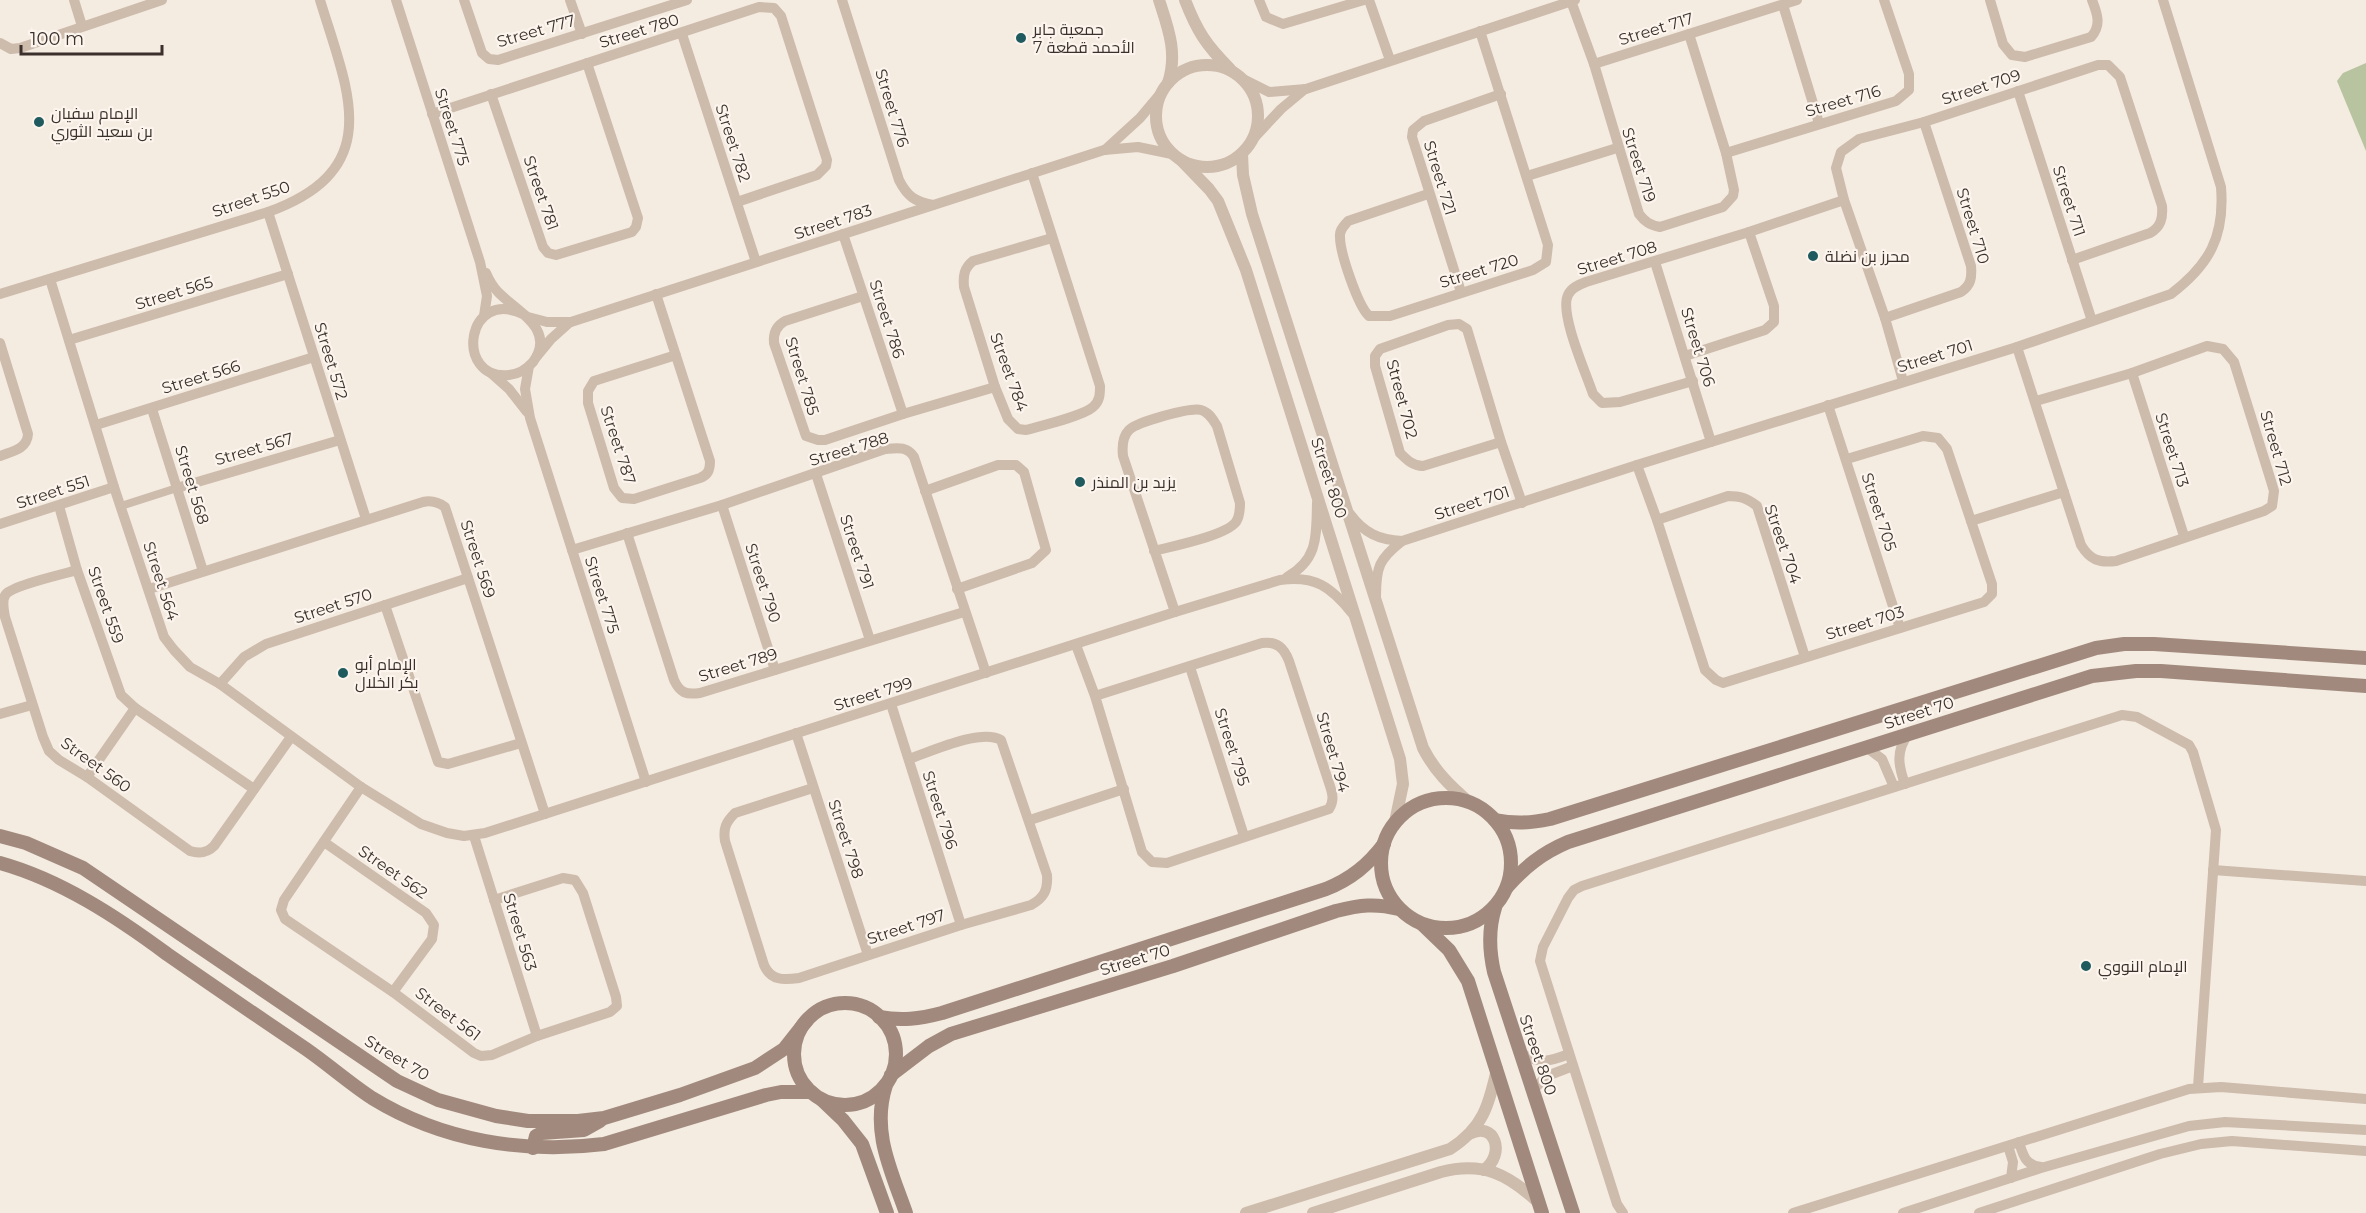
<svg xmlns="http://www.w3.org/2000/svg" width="2366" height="1213" font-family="Montserrat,Cairo,sans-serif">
  <rect width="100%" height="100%" fill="#f4ebe1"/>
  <!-- green -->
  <polygon fill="#b8c4a0" points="2366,63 2366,151 2337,81 2343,73"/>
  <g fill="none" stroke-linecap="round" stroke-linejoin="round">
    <!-- pedestrian -->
    <polyline stroke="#cdbbac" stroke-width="8" points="121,506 177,488"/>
    <!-- minor -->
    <g stroke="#cdbbac" stroke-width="10">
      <polyline points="74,0 82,26"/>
      <polyline points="396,0 480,262 487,296 484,316"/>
      <polyline points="464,0 482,53 489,59 498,60 687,0"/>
      <polyline points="570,0 582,34"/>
      <path d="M842,0L899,180C907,196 915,202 933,205"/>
      <polyline points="1259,0 1266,17 1283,24 1364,0"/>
      <polyline points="1369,0 1390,60"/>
      <path d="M1990,0L2003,44L2012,55L2025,57L2091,37C2102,25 2097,13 2092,0"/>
      <path d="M1571,1L1594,64L1639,214C1645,222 1650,225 1660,227L1723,207L1733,196L1734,190L1726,153L1689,34"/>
      <polyline points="1783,5 1819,123"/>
      <polyline points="682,34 756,262"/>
      <polyline points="0,43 11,49 20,48 162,0"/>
      <polyline points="1594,64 1797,0"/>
      <polyline points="1243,79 1269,92 1306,89 1575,0"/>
      <polyline points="2018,91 2092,321"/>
      <polyline points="491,94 543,247 548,253 556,255 632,232 636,227 638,218 587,63"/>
      <polyline points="432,114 759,7 774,8 781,16 827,160 826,166 817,175 737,202"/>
      <polyline points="1253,139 1281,109 1305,89"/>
      <polyline points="1105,150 1140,118 1161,93"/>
      <polyline points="1726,153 1896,101 1909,90 1909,74 1884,0"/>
      <path d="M1032,173L1100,386C1100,394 1100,401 1093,407C1083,416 1040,426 1026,430L1018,429L1008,419L995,387L964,287C963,276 964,268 973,261L1052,238"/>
      <polyline points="1527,176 1617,148"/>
      <path d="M1428,194L1348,221C1344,226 1339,230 1340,237C1340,253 1358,306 1369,316H1390L1533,270L1546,262L1548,245L1480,31"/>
      <polyline points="268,212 366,519"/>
      <polyline points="843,234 903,414"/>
      <polyline points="1655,262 1711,442"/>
      <path d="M486,273C489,280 493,287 498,292C516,311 557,329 533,362C527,369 519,374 509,375C454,381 465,285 525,315"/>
      <path d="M50,279L114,487L164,637L174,650L190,667L220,684L361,787L421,824L447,833L464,836L485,833L1175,612L1280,580C1315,575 1331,587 1352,613"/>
      <polyline points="1461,292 1412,137 1413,130 1424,121 1501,94"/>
      <path d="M0,294L268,212C387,169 348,92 320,0"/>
      <path d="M656,294L710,461C710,470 708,475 700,478L634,499L622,498L614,488L588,403V391L594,381L676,355"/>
      <path d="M863,296L785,321C776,326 773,333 774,343L806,436L818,440H825L903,414L995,387"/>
      <polyline points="528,317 547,322 571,322 1104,150 1138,147 1172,154"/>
      <path d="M1885,318L1961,292C1971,285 1972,278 1971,266L1924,122"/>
      <polyline points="69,340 288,274"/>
      <path d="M0,343L28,434C27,449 13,451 0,456"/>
      <path d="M2017,347L2081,545C2090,560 2099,563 2116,561L2264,511L2272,506L2274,491L2271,481L2234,362L2223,349L2207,346L2132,373L2036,401"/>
      <polyline points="537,356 551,339 570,322"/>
      <polyline points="1685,356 1765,330 1774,322 1774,306 1749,232"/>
      <polyline points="529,366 525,389 530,418 646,782"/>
      <polyline points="491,373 509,389 527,412"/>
      <polyline points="2132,373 2184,536"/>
      <path d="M1693,381L1620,402L1602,403L1593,394C1586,373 1559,313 1568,295C1571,288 1578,285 1586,282L1749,232L1844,200"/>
      <path d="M1903,381L1885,318L1844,200L1836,168L1841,152L1859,139L1924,122L2098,65H2108L2120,77L2162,206C2163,218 2161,227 2150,233L2072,260"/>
      <polyline points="1828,405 1900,628"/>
      <polyline points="152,409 203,571"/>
      <polyline points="96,425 314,357"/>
      <path d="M1501,442L1423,466C1413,466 1407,460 1400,453L1375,366V356L1380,349L1448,325L1459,324L1467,329L1501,442L1522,503"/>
      <polyline points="1637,465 1657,520 1705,670 1716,680 1723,683 1984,602 1992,594 1992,584 1947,449 1938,438 1923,436 1847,459"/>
      <polyline points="816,474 870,640"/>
      <polyline points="177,488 340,440"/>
      <polyline points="925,491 998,465 1016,465 1024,472 1046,550 1032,563 957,589"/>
      <polyline points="722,505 775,670"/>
      <polyline points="59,506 77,570 121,695 135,708 87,777"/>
      <path d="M1350,514C1364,533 1379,540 1402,541"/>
      <path d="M1657,520L1728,496C1740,496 1747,498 1757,506L1805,657"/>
      <polyline points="1971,521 2064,492"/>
      <polyline points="0,524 114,487"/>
      <path d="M627,533L674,680C680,693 686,695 700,693L964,612"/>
      <path d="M572,550L722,505L885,449C897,448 907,446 914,457L986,673"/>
      <path d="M1154,551C1173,546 1225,536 1236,522C1240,516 1240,509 1240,503L1217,426C1213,420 1209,412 1201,410C1190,407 1137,422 1129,430C1122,437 1122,447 1123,456L1175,612"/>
      <path d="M77,570C64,574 14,585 6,594C1,600 4,610 5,617L43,737L49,751L59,760L87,777L190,851C200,854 207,853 214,846L291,737"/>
      <path d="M1287,577C1319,559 1316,535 1317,503"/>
      <path d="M149,589L423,502C432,500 438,502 445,507L545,814"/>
      <path d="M1376,596C1376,567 1379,559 1402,541L1637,465L2017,347L2171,294C2209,265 2225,237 2221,187L2163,0"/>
      <polyline points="385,605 438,762 448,764 521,743"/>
      <path d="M1076,645L1095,696L1142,852L1152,862L1167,863L1329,809C1334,801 1333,795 1330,786L1289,661C1284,648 1277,641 1262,643L1095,696"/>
      <polyline points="1190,667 1244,836"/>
      <polyline points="220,684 244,657 266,644 468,578"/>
      <polyline points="891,704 961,925"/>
      <polyline points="135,708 254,789"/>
      <polyline points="0,714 32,705"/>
      <polyline points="796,733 868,955"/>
      <polyline points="1866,747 1882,759 1894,787"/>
      <path d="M1905,784C1898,765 1896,751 1908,734"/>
      <polyline points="361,787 284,900 281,910 285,919 393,992 474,1053 481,1056 492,1055 537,1036 610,1012 617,1006 616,997 583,893 575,880 563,878 494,900"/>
      <path d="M813,788L735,813C726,822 723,828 725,841L764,965C771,981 784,980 799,978L961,925L1031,905C1044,898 1048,890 1047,875L1001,740C981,728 930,752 909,759"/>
      <polyline points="1030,820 1124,789"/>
      <polyline points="474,836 537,1036"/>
      <polyline points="324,842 426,913 434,925 432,939 393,992"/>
      <polyline points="2213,870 2366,881"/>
      <path d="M1520,1051C1536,1066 1551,1061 1569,1054"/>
      <polyline points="1533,1090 1547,1076 1573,1066"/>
      <path d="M2019,1142C2023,1155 2025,1165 2041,1167"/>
      <polyline points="2008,1146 2013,1162 2011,1178"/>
      <polyline points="1623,1213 1617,1204 1540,961 1543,947 1568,898 1574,890 1582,886 2122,715 2137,717 2189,745 2193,752 2216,830 2198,1087"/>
      <polyline points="1793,1213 2189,1089 2221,1087 2366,1099"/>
      <polyline points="1903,1213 2041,1168 2189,1126 2225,1122 2366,1130"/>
      <polyline points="1979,1213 2160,1154 2201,1144 2232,1141 2366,1151"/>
    </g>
    <!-- tertiary -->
    <g stroke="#cdbbac" stroke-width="12">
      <path d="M1159,0C1168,28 1178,53 1168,83"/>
      <path d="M1185,0C1197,31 1206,45 1230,69"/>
      <circle cx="1207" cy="116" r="51"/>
      <path d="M1242,154L1243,175L1252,214L1423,748C1434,770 1450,786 1469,802"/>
      <polyline points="1181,160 1209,189 1218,201 1246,270 1400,759 1403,784 1395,822"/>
      <path d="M1469,1134C1495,1120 1506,1154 1484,1170"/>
      <path d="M1246,1213L1450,1149C1483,1128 1489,1105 1497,1069"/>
      <path d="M1313,1213L1441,1172C1484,1161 1509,1175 1539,1203"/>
    </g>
    <!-- secondary -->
    <g stroke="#a18a7d" stroke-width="14">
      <circle cx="1446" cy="863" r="65"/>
      <path d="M1495,820C1515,824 1530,823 1550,819L2096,648L2124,644H2154L2366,658"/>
      <polyline points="0,836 26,843 83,868 397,1081 438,1100 496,1116 528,1121 578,1121 604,1118 680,1095 755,1068 784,1049 807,1020"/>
      <path d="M0,863C61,880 117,917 167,954C213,986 260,1018 306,1049C329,1065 349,1083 372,1098C442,1141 524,1154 604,1144L766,1095L781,1092H811"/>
      <path d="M1507,887C1525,867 1542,853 1568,842L2092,676L2136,671H2161L2366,686"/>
      <path d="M1495,908C1488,930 1489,950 1494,972L1573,1213"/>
      <polyline points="1423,925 1449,950 1468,981 1542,1213"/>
      <circle cx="845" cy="1054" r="51"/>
      <path d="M879,1017C902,1021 919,1019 942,1013L1326,889C1351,879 1368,865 1384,844"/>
      <path d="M891,1075L929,1046L951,1034L1173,966L1336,911C1360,905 1375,903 1399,909"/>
      <path d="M886,1085C871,1131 891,1170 906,1213"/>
      <polyline points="822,1100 843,1120 862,1144 887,1213"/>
      <polyline points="533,1148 536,1136 542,1133 584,1130 600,1121"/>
    </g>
  </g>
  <!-- markers -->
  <g fill="#1f5a5e" stroke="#fbf5ee" stroke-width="2">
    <circle cx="1021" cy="38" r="6"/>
    <circle cx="39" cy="122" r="6"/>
    <circle cx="1813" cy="256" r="6"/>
    <circle cx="1080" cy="482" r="6"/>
    <circle cx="343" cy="673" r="6"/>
    <circle cx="2086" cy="966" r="6"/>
  </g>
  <g text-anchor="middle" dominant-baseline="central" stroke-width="4.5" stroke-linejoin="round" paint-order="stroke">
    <!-- poi labels -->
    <g font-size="16" fill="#3b302b" stroke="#fbf5ee" text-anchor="start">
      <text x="1033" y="29">جمعية جابر<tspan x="1033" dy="18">الأحمد قطعة 7</tspan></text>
      <text x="51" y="113">الإمام سفيان<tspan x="51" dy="18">بن سعيد الثوري</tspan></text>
      <text x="1825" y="256">محرز بن نضلة</text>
      <text x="1092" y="482">يزيد بن المنذر</text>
      <text x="355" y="664">الإمام أبو<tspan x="355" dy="18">بكر الخلال</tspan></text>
      <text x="2098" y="966">الإمام النووي</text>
    </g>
    <!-- street labels -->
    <g font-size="16" fill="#3b302b" stroke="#fbf5ee">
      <text transform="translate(1656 29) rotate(-17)">Street 717</text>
      <text transform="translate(536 31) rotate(-16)">Street 777</text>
      <text transform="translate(639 31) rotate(-17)">Street 780</text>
      <text transform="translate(1981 87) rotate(-18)">Street 709</text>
      <text transform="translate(1843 101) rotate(-16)">Street 716</text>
      <text transform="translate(892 108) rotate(73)">Street 776</text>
      <text transform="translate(452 127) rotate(72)">Street 775</text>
      <text transform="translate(733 143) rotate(72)">Street 782</text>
      <text transform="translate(1639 165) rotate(72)">Street 719</text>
      <text transform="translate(1440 178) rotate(73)">Street 721</text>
      <text transform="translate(541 193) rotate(71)">Street 781</text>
      <text transform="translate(251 199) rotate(-19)">Street 550</text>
      <text transform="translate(2069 201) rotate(72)">Street 711</text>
      <text transform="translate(833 222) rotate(-18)">Street 783</text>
      <text transform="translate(1973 226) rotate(73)">Street 710</text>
      <text transform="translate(1617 258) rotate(-17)">Street 708</text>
      <text transform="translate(1479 271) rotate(-17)">Street 720</text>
      <text transform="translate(174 293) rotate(-17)">Street 565</text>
      <text transform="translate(887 319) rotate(72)">Street 786</text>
      <text transform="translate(1698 347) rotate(73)">Street 706</text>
      <text transform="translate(1935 356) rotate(-17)">Street 701</text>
      <text transform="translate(331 361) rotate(73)">Street 572</text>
      <text transform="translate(1009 372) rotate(70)">Street 784</text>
      <text transform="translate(802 376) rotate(73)">Street 785</text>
      <text transform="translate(201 377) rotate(-17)">Street 566</text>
      <text transform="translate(1402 399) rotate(75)">Street 702</text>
      <text transform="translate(618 445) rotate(72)">Street 787</text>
      <text transform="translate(2276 448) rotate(74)">Street 712</text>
      <text transform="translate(254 449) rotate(-16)">Street 567</text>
      <text transform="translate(849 449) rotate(-17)">Street 788</text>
      <text transform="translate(2172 450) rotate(72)">Street 713</text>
      <text transform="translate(1329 478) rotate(72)">Street 800</text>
      <text transform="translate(192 485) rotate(73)">Street 568</text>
      <text transform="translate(53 492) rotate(-18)">Street 551</text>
      <text transform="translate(1472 503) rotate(-18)">Street 701</text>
      <text transform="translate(1879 512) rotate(72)">Street 705</text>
      <text transform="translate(1783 544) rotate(71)">Street 704</text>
      <text transform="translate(857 552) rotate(72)">Street 791</text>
      <text transform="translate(478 559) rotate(72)">Street 569</text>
      <text transform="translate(161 581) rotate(72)">Street 564</text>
      <text transform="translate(763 583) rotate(72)">Street 790</text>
      <text transform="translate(602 595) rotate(72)">Street 775</text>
      <text transform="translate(106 605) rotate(71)">Street 559</text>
      <text transform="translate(333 606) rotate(-18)">Street 570</text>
      <text transform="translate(1865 623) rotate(-17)">Street 703</text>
      <text transform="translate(738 665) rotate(-17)">Street 789</text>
      <text transform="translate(873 694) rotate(-17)">Street 799</text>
      <text transform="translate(1919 713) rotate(-18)">Street 70</text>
      <text transform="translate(1232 747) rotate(72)">Street 795</text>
      <text transform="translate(1333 752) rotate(74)">Street 794</text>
      <text transform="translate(96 765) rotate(36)">Street 560</text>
      <text transform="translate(940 810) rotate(72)">Street 796</text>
      <text transform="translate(846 839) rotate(72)">Street 798</text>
      <text transform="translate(393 872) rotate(35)">Street 562</text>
      <text transform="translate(906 927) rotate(-18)">Street 797</text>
      <text transform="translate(520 932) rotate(73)">Street 563</text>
      <text transform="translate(1135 960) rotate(-17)">Street 70</text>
      <text transform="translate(448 1014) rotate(37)">Street 561</text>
      <text transform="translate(1538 1055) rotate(71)">Street 800</text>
      <text transform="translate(397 1058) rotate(31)">Street 70</text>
    </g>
  </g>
  <!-- scale -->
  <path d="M21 45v9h141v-9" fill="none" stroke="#3b302b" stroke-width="3"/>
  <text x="30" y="45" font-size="18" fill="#3b302b" stroke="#fbf5ee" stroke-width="4.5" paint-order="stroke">100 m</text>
</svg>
